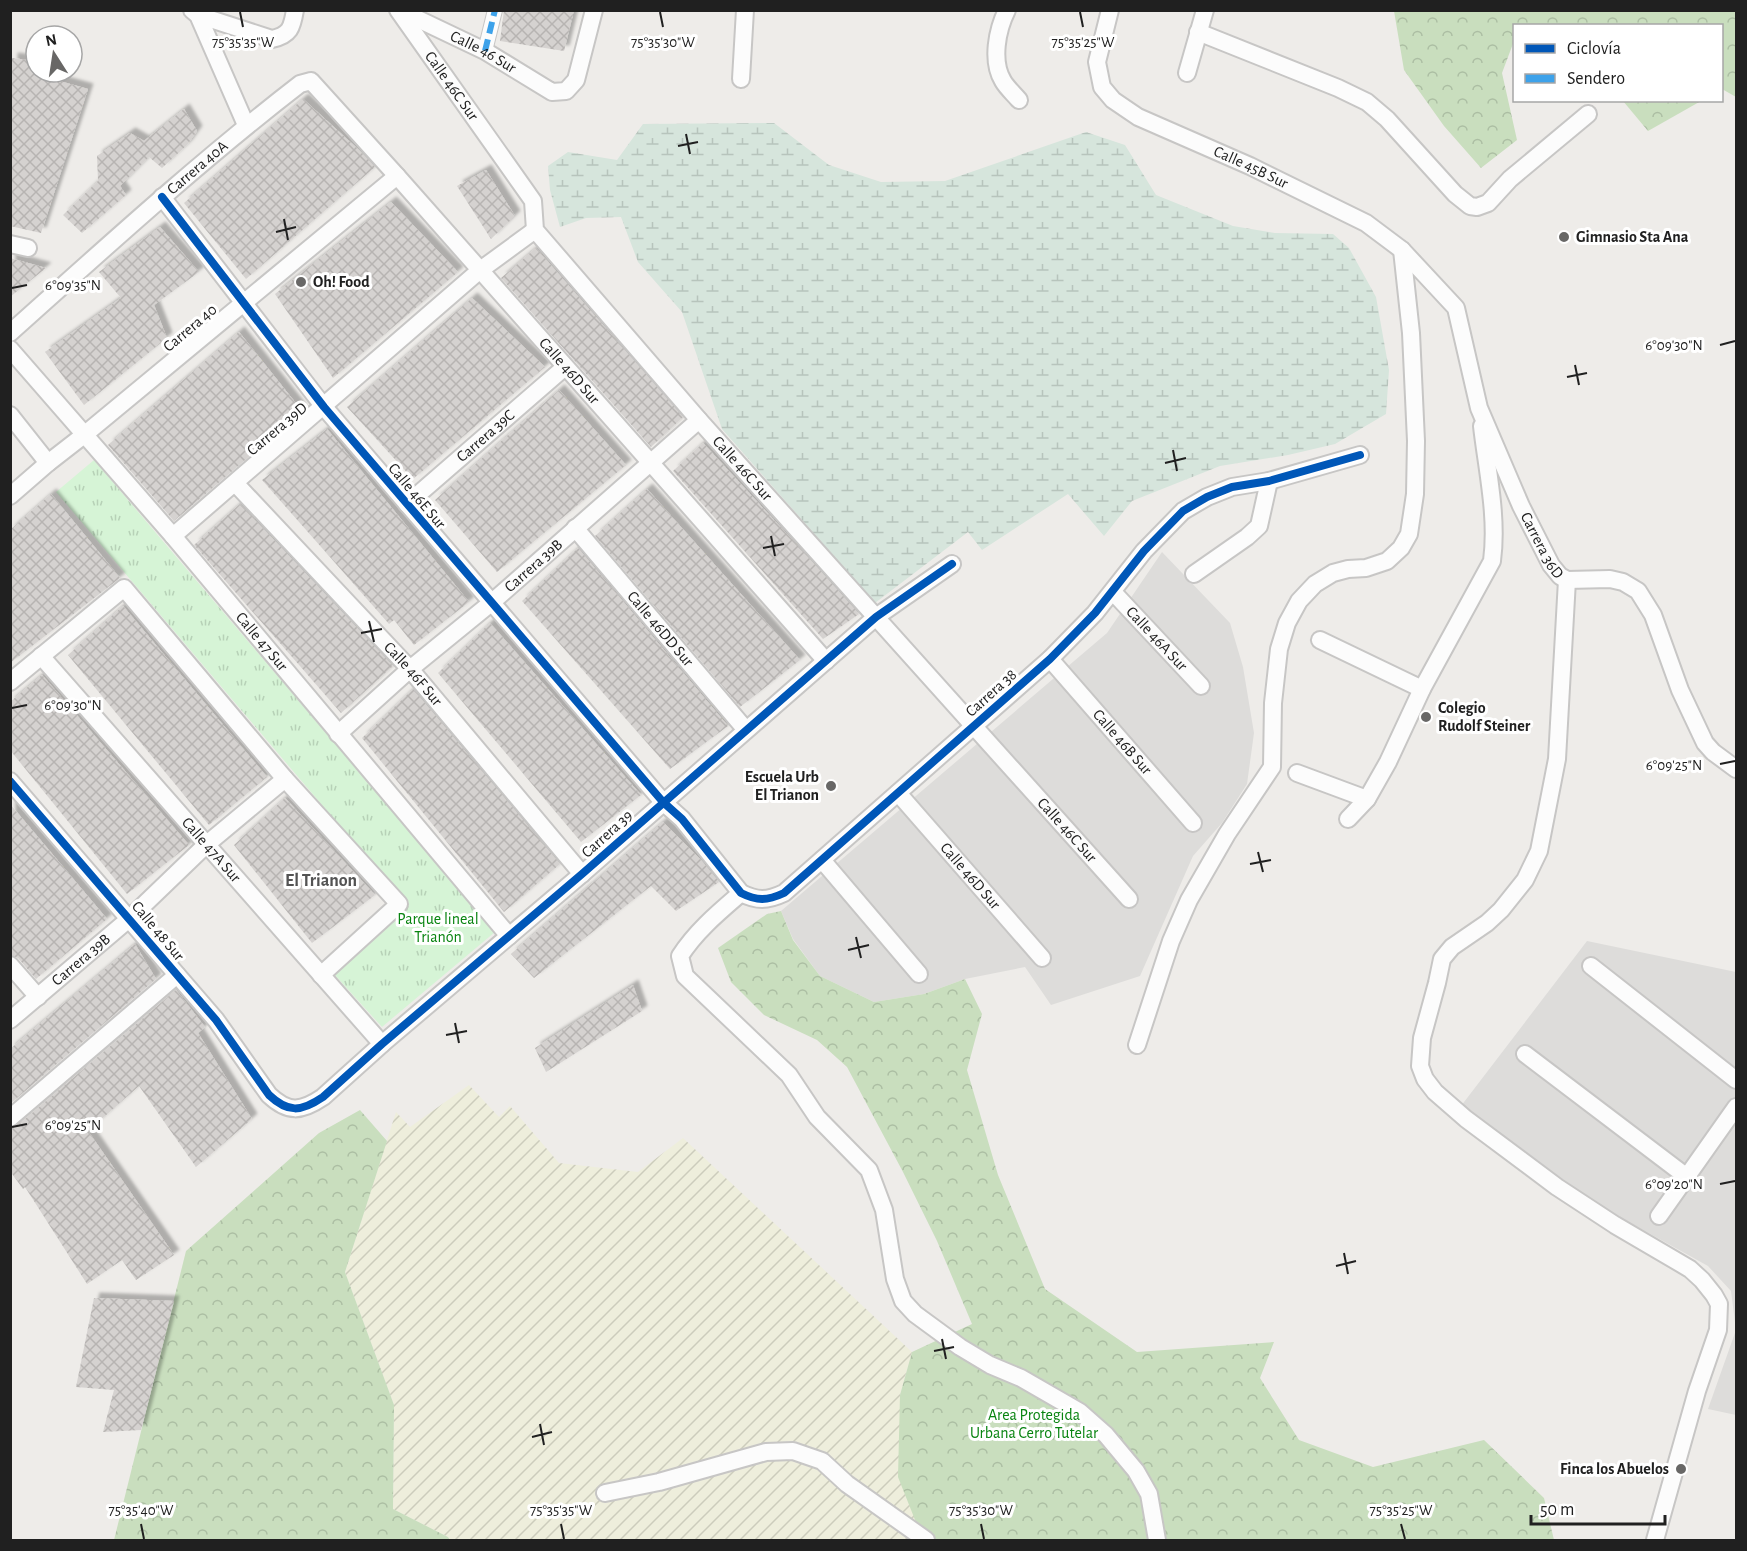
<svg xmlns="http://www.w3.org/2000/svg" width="1747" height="1551" font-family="'Alegreya Sans',sans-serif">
  <defs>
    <pattern id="farmland-furrows" width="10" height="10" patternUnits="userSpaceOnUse" patternTransform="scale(1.5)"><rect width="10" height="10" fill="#eeeedc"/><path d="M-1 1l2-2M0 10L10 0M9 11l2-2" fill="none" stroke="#ccccbc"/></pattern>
    <pattern id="forest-crowns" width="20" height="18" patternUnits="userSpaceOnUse" patternTransform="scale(1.5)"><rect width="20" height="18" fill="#c9debe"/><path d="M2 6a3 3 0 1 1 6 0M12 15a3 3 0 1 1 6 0" fill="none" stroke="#acbea3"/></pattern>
    <pattern id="wetland-marsh" width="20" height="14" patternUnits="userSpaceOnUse" patternTransform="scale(1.5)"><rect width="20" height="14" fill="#d6e5dc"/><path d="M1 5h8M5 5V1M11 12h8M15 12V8" fill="none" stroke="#b7c4bc"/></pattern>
    <pattern id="park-tufts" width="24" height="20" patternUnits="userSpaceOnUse" patternTransform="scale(1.5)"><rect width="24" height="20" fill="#d6f4d6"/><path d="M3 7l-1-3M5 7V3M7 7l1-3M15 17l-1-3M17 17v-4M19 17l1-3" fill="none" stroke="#b7d1b7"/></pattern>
    <pattern id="building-cross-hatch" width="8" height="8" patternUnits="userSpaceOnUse" patternTransform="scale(1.5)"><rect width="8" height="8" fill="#d5d2d0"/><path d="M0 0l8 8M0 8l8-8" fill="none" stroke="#b7b4b2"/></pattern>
    <filter id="shadow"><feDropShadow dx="5.5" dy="-5.5" stdDeviation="1.5" flood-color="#0004"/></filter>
  </defs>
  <rect width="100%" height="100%" fill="#eeece9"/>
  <!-- residential -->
  <g fill="#dddcda">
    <polygon points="1162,552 1230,623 1243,667 1254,733 1247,784 1222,823 1193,856 1140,976 1051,1005 1025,967 965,979 924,994 874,1002 820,976 793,939 781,911 1107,633"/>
    <polygon points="1587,941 1736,972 1736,1415 1708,1409 1736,1330 1731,1291 1708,1266 1573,1191 1461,1106"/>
  </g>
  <!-- farmland -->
  <polygon fill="url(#farmland-furrows)" points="469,1085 499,1117 510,1106 559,1163 638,1172 683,1138 912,1352 900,1395 923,1540 450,1540 448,1537 393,1509 394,1405 345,1272 396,1112 410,1127"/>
  <!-- forest -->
  <g fill="url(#forest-crowns)">
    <polygon points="1394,11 1736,11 1736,97 1722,89 1722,26 1514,26 1514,41 1502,73 1517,140 1481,168 1444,126 1404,70"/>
    <polygon points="1623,101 1701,101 1648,131"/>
    <polygon points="781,911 793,940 820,976 874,1002 924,994 965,979 982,1014 967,1070 998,1175 1045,1289 1137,1352 1274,1342 1260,1378 1299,1440 1373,1467 1484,1440 1544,1498 1554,1540 923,1540 898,1477 900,1395 912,1352 972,1324 937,1241 903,1172 847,1067 817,1040 764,1015 731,982 718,948 767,914"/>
    <polygon points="360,1110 387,1141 345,1272 394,1405 393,1509 448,1537 450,1540 114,1540 186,1251 319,1133"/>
  </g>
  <!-- wetland -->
  <polygon fill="url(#wetland-marsh)" points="774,123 829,165 881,182 945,181 1086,132 1125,145 1156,195 1233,226 1275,233 1333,234 1349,248 1376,297 1389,370 1386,414 1335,444 1288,455 1220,466 1132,501 1104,536 1068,494 982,550 968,532 875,603 722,429 682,312 638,262 621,217 586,218 560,227 550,190 548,166 568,152 617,160 643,124"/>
  <!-- park -->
  <polygon fill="url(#park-tufts)" points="94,460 495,932 382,1027 332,972 406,904 56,492"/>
  <!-- building -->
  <g fill="url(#building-cross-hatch)" filter="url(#shadow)">
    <polygon points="504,10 574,10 564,51 500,41"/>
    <polygon points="12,58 36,61 36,72 45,72 45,77 88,89 41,233 10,226"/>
    <polygon points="303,99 359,150 375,167 246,279 184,203"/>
    <polygon points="184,109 197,131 187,145 162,168 149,157 120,186 126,195 82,233 63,215 98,181 97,156 130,133 144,141"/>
    <polygon points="486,170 515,216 491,239 457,186"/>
    <polygon points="391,202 458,272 333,378 275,294"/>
    <polygon points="160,227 199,272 154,305 167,338 84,405 45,352 121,298 99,272"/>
    <polygon points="536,248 683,417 651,447 501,278"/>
    <polygon points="10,258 46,268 10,297"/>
    <polygon points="472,298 545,367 413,479 347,407"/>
    <polygon points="239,332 302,411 174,521 108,445"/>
    <polygon points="559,390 626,465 497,572 435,500"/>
    <polygon points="327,429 469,602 414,645 394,620 389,624 262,480"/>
    <polygon points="703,443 798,546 859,614 823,639 673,471"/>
    <polygon points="647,489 800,660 740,707 595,536"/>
    <polygon points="51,494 120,578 10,663 10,530"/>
    <polygon points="240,504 393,666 341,713 194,545"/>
    <polygon points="578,548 728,726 670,769 522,601"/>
    <polygon points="123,606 267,777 209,825 68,655"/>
    <polygon points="490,623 641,795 581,842 438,673"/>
    <polygon points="42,675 189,845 127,894 10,750 10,702"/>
    <polygon points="413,689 560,864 504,912 362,738"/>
    <polygon points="285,798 375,895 312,943 234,845"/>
    <polygon points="10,804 107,919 36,979 18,958 10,955"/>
    <polygon points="663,822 701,860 719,882 676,911 651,886 534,978 511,954"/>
    <polygon points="135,944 156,979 10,1104 10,1049"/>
    <polygon points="633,985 642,1011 546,1072 535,1048"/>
    <polygon points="176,990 205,1027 198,1033 252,1119 196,1167 139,1086 88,1131 174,1255 136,1280 122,1260 87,1284 25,1187 23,1189 10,1171 10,1128 17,1126"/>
    <polygon points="94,1298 174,1301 141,1430 103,1432 114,1390 76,1387"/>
  </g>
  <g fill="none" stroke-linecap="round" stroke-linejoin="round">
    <defs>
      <polyline id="pedestrian" points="485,51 495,10"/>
      <g id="minor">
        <polyline points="192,10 198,15 246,125"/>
        <path d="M199,10L198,15L272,39C290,35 292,28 295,10"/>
        <path id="s1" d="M398,10L533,201L535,230L699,420L1129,899"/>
        <path id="s2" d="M399,10L485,51L552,92L566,91L576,80L594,10"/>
        <path d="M1007,10C997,30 991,61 1003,81C1007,88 1014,94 1019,100"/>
        <path id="s3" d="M1110,10L1097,62L1102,87L1113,100L1138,117L1250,166L1366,223L1402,250L1456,308L1479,408L1521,506L1551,565L1560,576L1567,580L1610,579L1623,582L1638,591L1653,615L1680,690L1705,743L1713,752L1736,769"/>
        <polyline points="1198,32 1338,88 1367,102 1387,119 1455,194 1470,206 1477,207 1488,203 1510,179 1588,114"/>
        <polyline points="1187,73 1205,10"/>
        <polyline points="741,79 745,10"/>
        <path d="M162,197L324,407L663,802L682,819L741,893C757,901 767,901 784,893L1050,659L1095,613L1144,551L1183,511L1207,497L1232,487L1269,481L1360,455"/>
        <polyline points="10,244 28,248"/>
        <path id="s4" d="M10,333C105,248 199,162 300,84L311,81L397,176L826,661"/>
        <path id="s5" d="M10,349L173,536L509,936"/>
        <polyline points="10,415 48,463"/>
        <path id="s6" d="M235,483L410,669L582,874"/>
        <polyline points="10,496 48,463 84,435 397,176"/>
        <path id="s7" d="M407,504L565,367"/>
        <path id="s8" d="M575,528L746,730"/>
        <polyline points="173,536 479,271 535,230"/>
        <polyline points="1194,574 1247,537 1259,526 1269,481"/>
        <polyline points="1567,580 1557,759 1539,851 1525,880 1501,910 1487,923 1452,947 1442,959 1437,983 1422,1038 1420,1066 1425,1079 1435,1092 1466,1119 1557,1187 1615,1225 1690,1269 1702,1280 1714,1295 1719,1304 1718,1330 1697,1391 1655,1540"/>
        <path id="s9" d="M1113,592L1201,686"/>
        <polyline points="1320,640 1422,689"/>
        <path id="s10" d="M41,656L382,1044"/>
        <path id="s11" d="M1050,659L1193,823"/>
        <polyline points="10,682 124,588 285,779 399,904 321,975"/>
        <path id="s12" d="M338,734L410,669L491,603L699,420"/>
        <polyline points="1297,773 1367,799"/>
        <path d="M10,781L216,1020L269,1095C288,1113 301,1112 323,1097L382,1044L582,874L876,617L952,564"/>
        <path id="s13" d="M898,793L1042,958"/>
        <path d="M1348,819L1367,799L1388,762L1422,689L1492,561C1498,517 1487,470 1482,426"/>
        <polyline points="822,860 919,974"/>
        <path d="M741,893C719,912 696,931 680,956L685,976L789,1075L817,1117L869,1170L884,1210L895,1279L903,1301L915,1314L960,1347L990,1365L1021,1378L1080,1412L1106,1435L1136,1471L1149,1494L1157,1540"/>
        <polyline points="10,965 38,997"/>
        <polyline points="1591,966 1736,1080"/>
        <path id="s14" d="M10,1020L129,919L207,844L285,779"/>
        <polyline points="1137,1045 1171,941 1189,900 1227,834 1272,767 1273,703 1279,649 1287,623 1299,601 1315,584 1333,573 1348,569 1366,568 1387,561 1401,548 1409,534 1415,494 1416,441 1411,333 1402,250"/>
        <polyline points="1525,1054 1687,1177"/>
        <polyline points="10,1118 177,975"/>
        <polyline points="1659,1216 1736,1107"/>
        <polyline points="605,1493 659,1482 766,1452 793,1451 822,1461 847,1484 926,1540"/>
      </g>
    </defs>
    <!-- pedestrian casing -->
    <use href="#pedestrian" stroke="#c7c6c5" stroke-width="16"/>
    <!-- minor casing -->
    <use href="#minor" stroke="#c7c6c5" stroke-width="20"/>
    <!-- pedestrian -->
    <use href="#pedestrian" stroke="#fcfcfc" stroke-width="14"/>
    <!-- minor -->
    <use href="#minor" stroke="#fcfcfc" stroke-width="16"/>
    <!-- quiet -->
    <polyline stroke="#3da2ea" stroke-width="6" stroke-dasharray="12 6" stroke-linecap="butt" points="485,51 495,10"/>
    <defs>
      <g id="cycleway">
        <path d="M162,197L324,407L663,802L682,819L741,893C757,901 767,901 784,893L1050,659L1095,613L1144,551L1183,511L1207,497L1232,487L1269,481L1360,455"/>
        <path d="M10,781L216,1020L269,1095C288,1113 301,1112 323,1097L382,1044L582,874L876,617L952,564"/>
      </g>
    </defs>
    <!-- cycleway casing -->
    <use href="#cycleway" stroke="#fff" stroke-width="11"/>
    <!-- cycleway -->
    <use href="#cycleway" stroke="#0057b8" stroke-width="8"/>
  </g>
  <!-- ticks -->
  <path fill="none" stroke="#202020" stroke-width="2" d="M240,12L243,27M660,12L663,27M1080,12L1083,27M686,134L690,154M678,146L698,142M284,219L288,240M276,232L296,227M12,288L27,285M1720,345L1735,341M1575,365L1579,385M1567,377L1587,373M1173,450L1177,471M1165,463L1186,458M771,536L775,556M763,548L784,544M369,621L374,642M361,633L382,629M12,708L27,705M1720,764L1735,761M1258,852L1263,872M1250,864L1271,860M856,937L861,958M848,950L869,945M455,1023L459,1043M446,1035L467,1031M12,1127L27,1124M1720,1184L1735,1181M1344,1253L1348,1274M1336,1266L1356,1261M942,1339L946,1359M934,1351L954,1347M540,1424L544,1445M532,1437L552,1432M141,1524L144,1539M561,1524L564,1539M981,1524L984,1539M1401,1524L1405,1539"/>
  <!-- markers -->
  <g fill="#686766" stroke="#fff" stroke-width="2">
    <circle cx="1564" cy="237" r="6"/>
    <circle cx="301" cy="282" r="6"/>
    <circle cx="1426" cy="717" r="6"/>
    <circle cx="831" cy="786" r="6"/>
    <circle cx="1681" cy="1469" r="6"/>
  </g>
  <g text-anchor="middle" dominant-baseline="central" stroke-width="6" stroke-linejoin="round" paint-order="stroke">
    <!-- street labels -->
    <g font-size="16" fill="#202020" stroke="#fff">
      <text stroke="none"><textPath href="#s2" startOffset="94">Calle 46 Sur</textPath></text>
      <text stroke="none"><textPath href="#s1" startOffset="93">Calle 46C Sur</textPath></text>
      <text stroke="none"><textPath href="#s4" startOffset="250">Carrera 40A</textPath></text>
      <text stroke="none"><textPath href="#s3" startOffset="250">Calle 45B Sur</textPath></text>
      <text transform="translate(190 328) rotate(-40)">Carrera 40</text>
      <text stroke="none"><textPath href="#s4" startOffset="782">Calle 46D Sur</textPath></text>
      <text transform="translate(277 429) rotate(-40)">Carrera 39D</text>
      <text stroke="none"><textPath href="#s7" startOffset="104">Carrera 39C</textPath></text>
      <text stroke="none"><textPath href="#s1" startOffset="579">Calle 46C Sur</textPath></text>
      <text transform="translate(417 496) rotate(50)">Calle 46E Sur</text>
      <text stroke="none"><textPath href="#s3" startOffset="756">Carrera 36D</textPath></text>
      <text stroke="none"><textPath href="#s12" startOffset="258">Carrera 39B</textPath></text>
      <text stroke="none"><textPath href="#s8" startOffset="132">Calle 46DD Sur</textPath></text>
      <text stroke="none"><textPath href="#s9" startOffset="64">Calle 46A Sur</textPath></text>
      <text stroke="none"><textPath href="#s5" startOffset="386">Calle 47 Sur</textPath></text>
      <text stroke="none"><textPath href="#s6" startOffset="261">Calle 46F Sur</textPath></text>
      <text transform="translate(991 693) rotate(-42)">Carrera 38</text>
      <text stroke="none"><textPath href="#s11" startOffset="110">Calle 46B Sur</textPath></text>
      <text stroke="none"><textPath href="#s1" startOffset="1065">Calle 46C Sur</textPath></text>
      <text transform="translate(607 834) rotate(-42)">Carrera 39</text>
      <text stroke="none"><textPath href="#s10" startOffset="258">Calle 47A Sur</textPath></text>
      <text stroke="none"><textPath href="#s13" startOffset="110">Calle 46D Sur</textPath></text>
      <text transform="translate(158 931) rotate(50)">Calle 48 Sur</text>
      <text stroke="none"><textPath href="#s14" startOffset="93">Carrera 39B</textPath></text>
    </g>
    <!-- poi labels -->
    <g font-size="16" font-weight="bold" fill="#202020" stroke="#fff" text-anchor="start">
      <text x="1576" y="237">Gimnasio Sta Ana</text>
      <text x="313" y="282">Oh! Food</text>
      <text x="1438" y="708">Colegio<tspan x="1438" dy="18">Rudolf Steiner</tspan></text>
      <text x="819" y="777" text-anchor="end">Escuela Urb<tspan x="819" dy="18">El Trianon</tspan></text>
      <text x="1669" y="1469" text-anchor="end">Finca los Abuelos</text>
    </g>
    <!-- park labels -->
    <g font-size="16" fill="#088410" stroke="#fff">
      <text x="438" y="919">Parque lineal<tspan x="438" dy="18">Trianón</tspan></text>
      <text x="1034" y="1415">Area Protegida<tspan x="1034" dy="18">Urbana Cerro Tutelar</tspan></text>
    </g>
    <!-- neighbourhood labels -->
    <g font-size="18" font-weight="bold" fill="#535353" stroke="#fff">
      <text x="321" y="881">El Trianon</text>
    </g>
  </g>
  <g font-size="15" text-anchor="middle" fill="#202020" stroke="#fff" stroke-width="6" stroke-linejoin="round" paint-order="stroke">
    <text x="243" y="47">75°35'35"W</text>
    <text x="663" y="47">75°35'30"W</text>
    <text x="1083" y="47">75°35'25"W</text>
    <text x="73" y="290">6°09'35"N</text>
    <text x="1674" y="350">6°09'30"N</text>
    <text x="73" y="710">6°09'30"N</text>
    <text x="1674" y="770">6°09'25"N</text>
    <text x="73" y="1130">6°09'25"N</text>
    <text x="1674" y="1189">6°09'20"N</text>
    <text x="141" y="1515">75°35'40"W</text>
    <text x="561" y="1515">75°35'35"W</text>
    <text x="981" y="1515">75°35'30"W</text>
    <text x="1401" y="1515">75°35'25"W</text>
  </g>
  <!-- border -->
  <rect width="1747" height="1551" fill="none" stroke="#202020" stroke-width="24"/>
  <!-- legend -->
  <rect x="1513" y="24" width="210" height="78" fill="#ffffff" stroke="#a6a6a6" stroke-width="1.5"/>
  <rect x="1525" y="44" width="30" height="9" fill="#0057b8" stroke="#a6a6a6" stroke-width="1.5"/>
  <text x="1567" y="54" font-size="18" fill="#202020">Ciclovía</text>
  <rect x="1525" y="74" width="30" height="9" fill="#3da2ea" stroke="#a6a6a6" stroke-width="1.5"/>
  <text x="1567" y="84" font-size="18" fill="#202020">Sendero</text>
  <!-- north arrow -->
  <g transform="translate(54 54) rotate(348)"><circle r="28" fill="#ffffff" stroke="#a6a6a6" stroke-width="1.5"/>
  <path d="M0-4.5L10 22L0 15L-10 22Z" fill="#686766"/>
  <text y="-9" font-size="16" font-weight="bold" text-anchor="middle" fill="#202020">N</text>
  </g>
  <!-- scale -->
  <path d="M1531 1515v9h134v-9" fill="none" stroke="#202020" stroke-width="3"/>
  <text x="1540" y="1515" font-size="18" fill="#202020" stroke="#ffffff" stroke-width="4.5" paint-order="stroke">50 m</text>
</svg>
